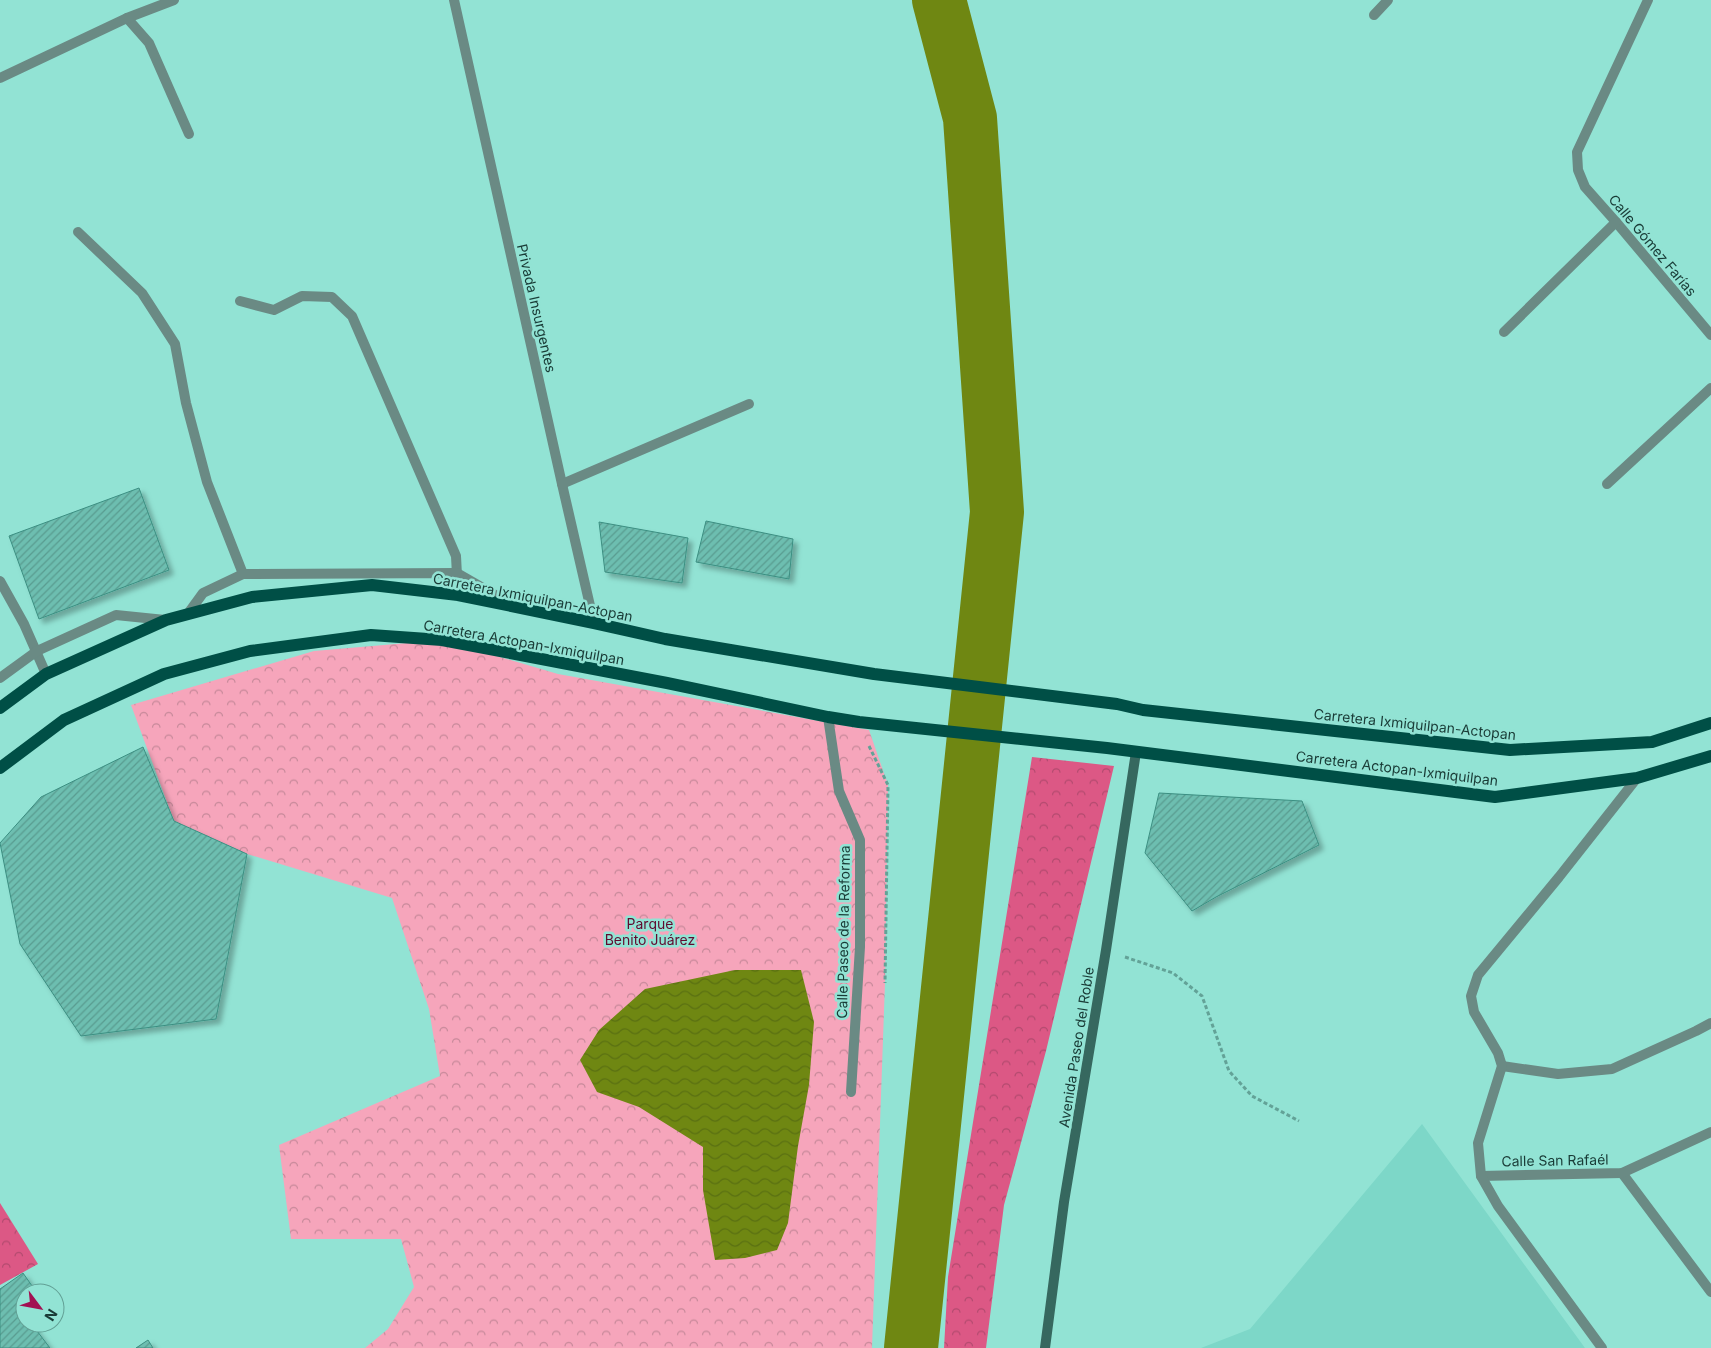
<svg xmlns="http://www.w3.org/2000/svg" width="1711" height="1348" font-family="Inter,sans-serif">
  <defs>
    <pattern id="forest-crowns" width="20" height="18" patternUnits="userSpaceOnUse" patternTransform="scale(1.25)"><rect width="20" height="18" fill="#dc5885"/><path d="M2 6a3 3 0 1 1 6 0M12 15a3 3 0 1 1 6 0" fill="none" stroke="#b24a6e"/></pattern>
    <pattern id="park-crowns" width="20" height="18" patternUnits="userSpaceOnUse" patternTransform="scale(1.25)"><rect width="20" height="18" fill="#f6a5bb"/><path d="M2 6a3 3 0 1 1 6 0M12 15a3 3 0 1 1 6 0" fill="none" stroke="#c68899"/></pattern>
    <pattern id="water-waves" width="16" height="10" patternUnits="userSpaceOnUse" patternTransform="scale(1.25)"><rect width="16" height="10" fill="#6f8712"/><path d="M0 5q4-4 8 0t8 0" fill="none" stroke="#5a7012"/></pattern>
    <pattern id="building-hatch" width="6" height="6" patternUnits="userSpaceOnUse" patternTransform="scale(1.25)"><rect width="6" height="6" fill="#6dbeb0"/><path d="M-1 1l2-2M0 6l6-6M5 7l2-2" fill="none" stroke="#599c90"/></pattern>
    <filter id="shadow"><feDropShadow dx="4.5" dy="4.5" stdDeviation="2.5" flood-color="#0004"/></filter>
  </defs>
  <rect width="100%" height="100%" fill="#92e3d4"/>
  <!-- built -->
  <polygon fill="#7dd7c8" points="1422,1124 1585,1348 1201,1348 1250,1329"/>
  <!-- forest -->
  <g fill="url(#forest-crowns)">
    <polygon points="1032,757 1114,766 1046,1051 1004,1205 986,1348 944,1348 948,1277"/>
    <polygon points="0,1203 38,1264 0,1285"/>
  </g>
  <!-- park -->
  <polygon fill="url(#park-crowns)" points="442,640 558,674 869,730 888,785 885,983 872,1348 365,1348 388,1329 414,1287 401,1239 291,1239 279,1145 440,1076 429,1009 392,898 247,854 174,821 131,705 314,651"/>
  <!-- water -->
  <polygon fill="url(#water-waves)" points="735,970 801,970 814,1022 809,1085 798,1146 788,1223 777,1250 745,1258 715,1260 703,1190 703,1147 639,1107 597,1092 580,1060 599,1030 645,989"/>
  <g fill="none" stroke-linecap="round" stroke-linejoin="round">
    <!-- river -->
    <polyline stroke="#6f8712" stroke-width="54" points="911,1348 997,512 970,118 939,0"/>
  </g>
  <!-- building -->
  <g fill="url(#building-hatch)" stroke="#3c8f82" filter="url(#shadow)">
    <polygon points="139,488 169,570 39,619 9,536"/>
    <polygon points="706,521 793,539 789,579 696,562"/>
    <polygon points="599,522 688,538 682,583 605,572"/>
    <polygon points="143,747 174,821 247,854 216,1019 81,1036 20,944 0,843 41,797"/>
    <polygon points="1159,793 1302,801 1319,845 1216,897 1192,911 1145,853"/>
    <polygon points="23,1273 37,1293 25,1293 25,1323 31,1323 50,1348 0,1348 0,1289"/>
    <polygon points="148,1340 153,1348 136,1348"/>
  </g>
  <g fill="none" stroke-linecap="round" stroke-linejoin="round">
    <!-- path -->
    <g stroke="#63a297" stroke-width="3" stroke-dasharray="4 2.5" stroke-linecap="butt">
      <polyline points="869,746 888,785 885,983"/>
      <polyline points="1125,957 1173,973 1202,996 1229,1071 1252,1096 1299,1121"/>
    </g>
    <!-- street -->
    <g stroke="#6a8a84" stroke-width="10">
      <polyline points="454,0 562,484 594,623"/>
      <polyline points="1648,0 1577,152 1578,170 1585,187 1616,222 1711,335"/>
      <polyline points="1374,15 1388,0"/>
      <polyline points="127,18 149,43 189,134"/>
      <polyline points="0,78 127,18 174,0"/>
      <polyline points="78,232 142,293 175,344 186,403 207,482 243,574"/>
      <polyline points="240,301 274,310 302,296 332,297 352,316 456,556 458,595"/>
      <polyline points="1504,332 1616,222"/>
      <polyline points="562,484 749,404"/>
      <polyline points="1607,484 1711,388"/>
      <polyline points="0,581 24,624 46,674"/>
      <polyline points="187,615 203,593 243,574 457,573 509,603"/>
      <polyline points="0,678 37,651 116,615 165,620"/>
      <polyline points="828,717 839,791 860,840 860,947 851,1092"/>
      <polyline points="1502,1066 1558,1074 1612,1069 1696,1031 1711,1023"/>
      <polyline points="1622,1173 1711,1292"/>
      <polyline points="1481,1176 1622,1173 1711,1132"/>
      <polyline points="1602,1348 1498,1206 1481,1176 1478,1143 1502,1066 1498,1053 1474,1012 1471,996 1478,975 1559,877 1637,778"/>
    </g>
    <!-- secondary -->
    <polyline stroke="#36685f" stroke-width="10" points="1045,1348 1064,1202 1106,950 1136,752"/>
    <!-- primary -->
    <g stroke="#004f46" stroke-width="12">
      <polyline points="0,708 46,674 166,620 252,597 372,585 458,595 594,623 665,639 874,674 1117,704 1143,710 1510,750 1652,742 1711,723"/>
      <polyline points="0,768 64,720 164,674 250,651 371,635 442,640 667,683 828,717 859,722 1107,748 1495,797 1637,778 1711,756"/>
    </g>
  </g>
  <g text-anchor="middle" dominant-baseline="central" stroke-width="5" stroke-linejoin="round" paint-order="stroke">
    <!-- street labels -->
    <g font-size="14" fill="#193b36" stroke="#92e3d4">
      <text transform="translate(1653 245) rotate(50)">Calle Gómez Farías</text>
      <text transform="translate(537 308) rotate(77)">Privada Insurgentes</text>
      <text transform="translate(533 597) rotate(11)">Carretera Ixmiquilpan-Actopan</text>
      <text transform="translate(524 642) rotate(10)">Carretera Actopan-Ixmiquilpan</text>
      <text transform="translate(1415 724) rotate(6)">Carretera Ixmiquilpan-Actopan</text>
      <text transform="translate(1397 768) rotate(7)">Carretera Actopan-Ixmiquilpan</text>
      <text transform="translate(843 932) rotate(-89)">Calle Paseo de la Reforma</text>
      <text transform="translate(1076 1047) rotate(-81)">Avenida Paseo del Roble</text>
      <text transform="translate(1555 1160) rotate(-1)">Calle San Rafaél</text>
    </g>
    <!-- park labels -->
    <g font-size="14" fill="#600b2f" stroke="#92e3d4">
      <text x="650" y="923">Parque<tspan x="650" dy="16">Benito Juárez</tspan></text>
    </g>
  </g>
  <!-- north arrow -->
  <g transform="translate(40 1308) rotate(122)"><circle r="24" fill="#92e3d4" stroke="#62a095"/>
  <path d="M0-4L9 19L0 12L-9 19Z" fill="#a21052"/>
  <text y="-8" font-size="14" font-weight="bold" text-anchor="middle" fill="#193b36">N</text>
  </g>
</svg>
